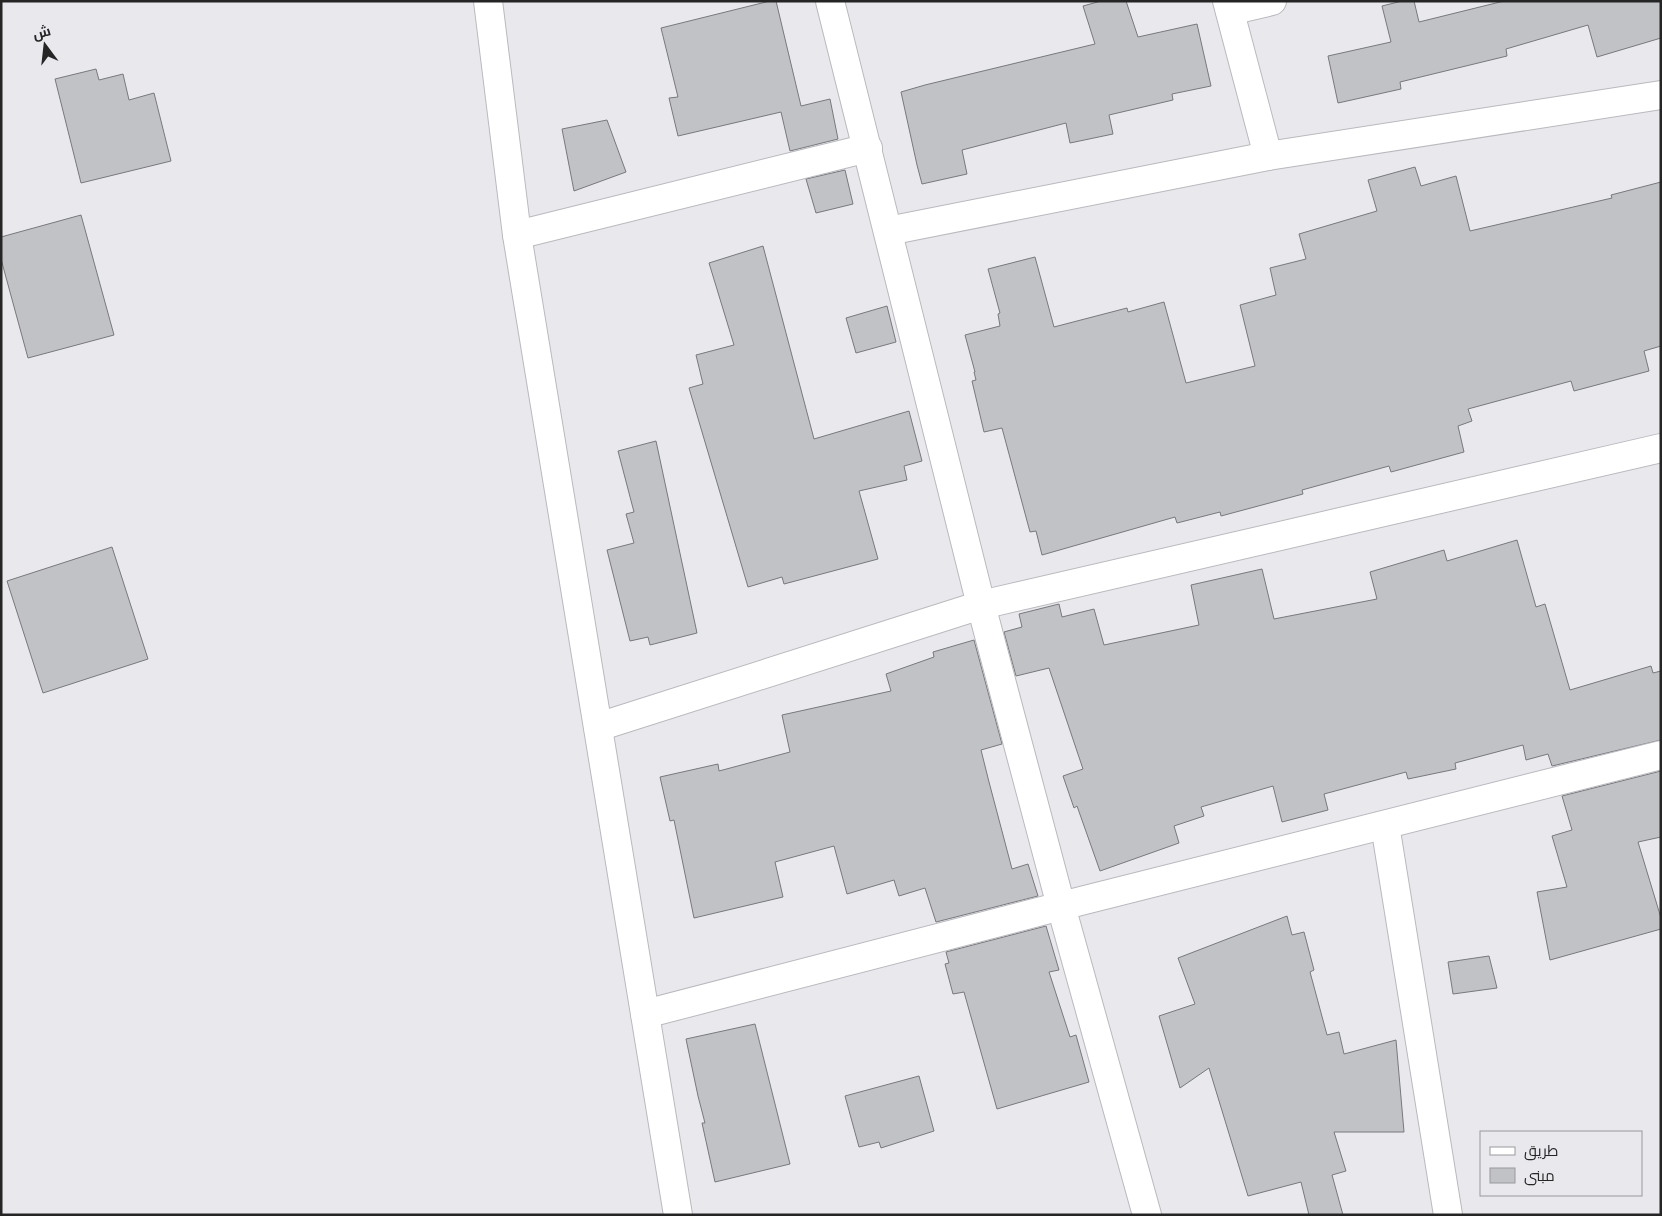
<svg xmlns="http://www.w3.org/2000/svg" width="1662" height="1216" font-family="'Nunito Sans',Cairo,sans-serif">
  <rect width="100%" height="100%" fill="#e8e8ed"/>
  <!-- building -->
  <g fill="#c0c2c6" stroke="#77797d">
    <polygon points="770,1 776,1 801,106 830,99 838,139 790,151 781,112 678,136 669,98 678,97 661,28"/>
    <polygon points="1101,1 1126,1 1138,37 1197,24 1211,86 1172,94 1173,100 1109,115 1113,134 1070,143 1066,123 962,150 967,174 922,184 917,165 901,92 925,85 1095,44 1083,6"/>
    <polygon points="1402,1 1414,1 1419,22 1504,1 1661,1 1661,38 1597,57 1588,25 1506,49 1507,56 1400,82 1401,89 1338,103 1328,56 1391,42 1382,6"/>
    <polygon points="96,69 99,80 123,74 129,100 154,93 171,161 81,183 55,79"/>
    <polygon points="607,120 626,172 574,191 562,129"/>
    <polygon points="1415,167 1421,186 1456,176 1470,231 1612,198 1611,195 1661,182 1661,346 1644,351 1649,371 1574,391 1571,381 1468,409 1472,421 1458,426 1464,452 1391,472 1389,466 1302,490 1303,494 1221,516 1220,512 1177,523 1175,517 1042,555 1036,531 1030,532 1002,428 984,432 972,381 976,380 974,372 975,372 965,335 1000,326 998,314 1000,313 988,269 1035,257 1054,327 1127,308 1128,312 1164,302 1186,383 1255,366 1240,305 1276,295 1270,268 1306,259 1299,234 1377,211 1368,180"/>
    <polygon points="845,170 853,204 816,213 806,179"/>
    <polygon points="81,215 114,335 28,358 1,259 1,237"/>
    <polygon points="763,246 814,439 909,411 922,461 904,466 907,480 859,491 878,559 784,584 782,577 748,587 689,388 703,384 696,355 734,345 709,263"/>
    <polygon points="887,306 896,342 856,353 846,318"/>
    <polygon points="656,441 697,633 650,645 648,637 630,641 607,550 634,543 626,514 634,512 618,451"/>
    <polygon points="1517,540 1536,607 1545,604 1570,690 1651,666 1653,673 1661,671 1661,740 1552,766 1548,754 1526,760 1523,745 1455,763 1456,769 1408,779 1406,772 1324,794 1328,810 1282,822 1273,786 1201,807 1204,816 1174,826 1179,843 1100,871 1077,806 1074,808 1063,776 1083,769 1049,668 1016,676 1004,632 1022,627 1019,614 1059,604 1062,617 1094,609 1104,645 1199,625 1191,585 1262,569 1274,619 1377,599 1370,572 1444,550 1447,561"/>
    <polygon points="112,547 148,659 43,693 7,581"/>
    <polygon points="974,640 1002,744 981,750 989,782 1012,869 1028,864 1038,896 936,922 925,888 899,896 894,880 847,894 834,846 775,862 783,897 694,918 674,820 670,821 660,777 718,764 719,771 790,752 782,715 891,691 886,674 934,657 933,652"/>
    <polygon points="1661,771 1661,837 1638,842 1661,918 1661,929 1550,960 1537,892 1567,887 1552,836 1572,830 1562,796"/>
    <polygon points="1287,916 1292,935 1304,932 1314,970 1310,972 1327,1035 1339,1032 1344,1054 1396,1040 1404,1132 1334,1132 1346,1171 1332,1175 1343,1215 1309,1215 1301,1182 1248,1196 1209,1068 1180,1088 1159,1016 1195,1004 1178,958"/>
    <polygon points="1046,926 1059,970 1049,972 1070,1037 1076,1035 1089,1082 997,1109 964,992 953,994 945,964 949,963 946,952"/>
    <polygon points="1489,956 1497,988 1453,994 1448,962"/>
    <polygon points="755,1024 790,1164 715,1182 702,1123 705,1123 698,1096 686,1039"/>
    <polygon points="919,1076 934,1131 881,1148 879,1142 859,1147 845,1096"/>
  </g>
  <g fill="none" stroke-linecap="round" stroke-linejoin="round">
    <defs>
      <g id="minor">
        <polyline points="488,1 517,235 678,1215"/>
        <polyline points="830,1 981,605 1061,906 1147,1215"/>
        <polyline points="1227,1 1268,156"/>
        <polyline points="1230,11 1272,1"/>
        <polyline points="888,231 1268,156 1661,95"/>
        <polyline points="517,235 868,148"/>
        <polyline points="598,727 981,605 1661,448"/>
        <polyline points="1385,825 1448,1215"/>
        <polyline points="645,1014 1061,906 1661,755"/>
      </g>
    </defs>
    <!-- minor casing -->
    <use href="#minor" stroke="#b9b9be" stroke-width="30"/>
    <!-- minor -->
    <use href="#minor" stroke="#fff" stroke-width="28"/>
  </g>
  <!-- border -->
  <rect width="1662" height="1216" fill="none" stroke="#252526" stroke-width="5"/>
  <!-- legend -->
  <rect x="1480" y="1131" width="162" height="65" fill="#e8e8ed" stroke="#9a9a9d"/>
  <rect x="1490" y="1147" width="25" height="8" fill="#ffffff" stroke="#9a9a9d"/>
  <text x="1524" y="1156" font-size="15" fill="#252526">طريق</text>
  <rect x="1490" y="1168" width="25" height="15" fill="#c0c2c6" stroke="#9a9a9d"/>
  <text x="1524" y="1181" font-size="15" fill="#252526">مبنى</text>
  <!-- north arrow -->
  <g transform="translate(45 45) rotate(345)" stroke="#e8e8ed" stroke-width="4" paint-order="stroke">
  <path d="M0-4L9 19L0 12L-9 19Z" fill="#252526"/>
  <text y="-8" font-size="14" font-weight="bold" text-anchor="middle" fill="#252526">ش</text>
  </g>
</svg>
